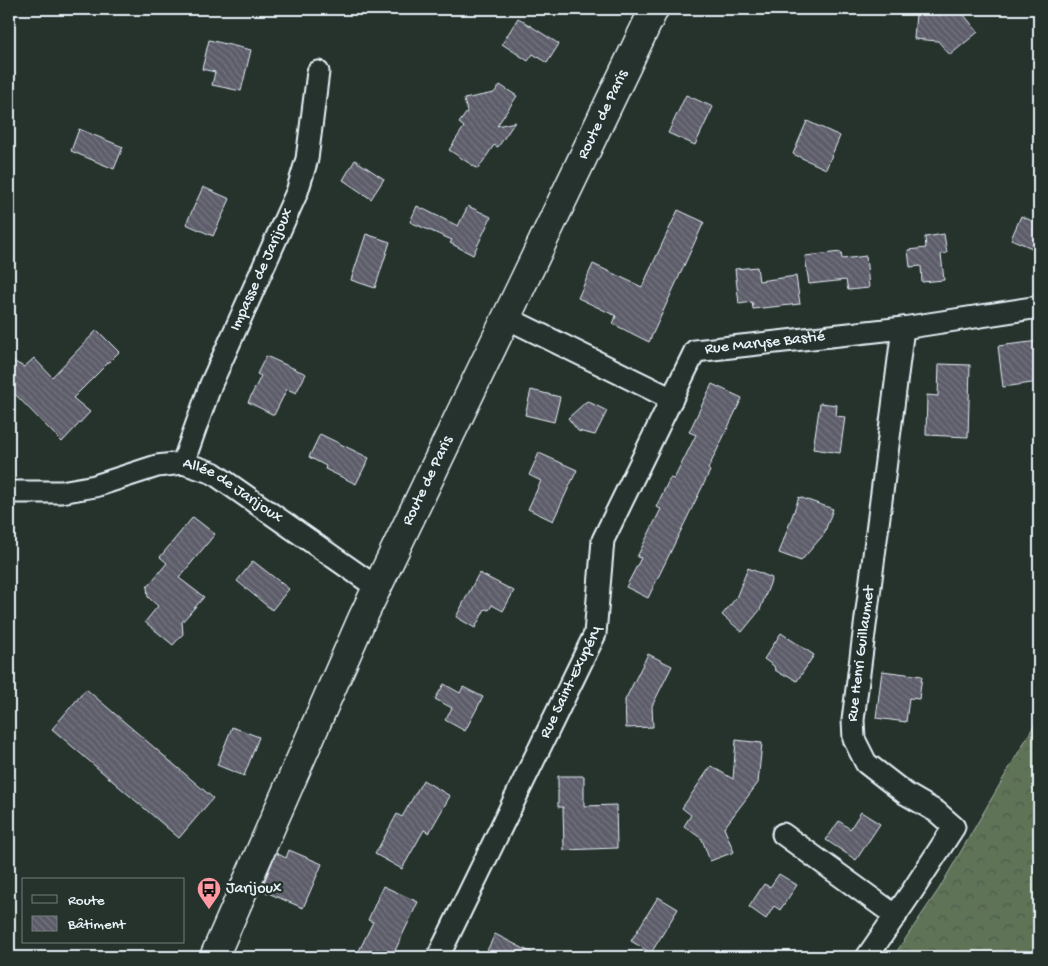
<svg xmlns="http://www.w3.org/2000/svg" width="1048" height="966" font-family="'Gochi Hand',sans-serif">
  <defs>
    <pattern id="forest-crowns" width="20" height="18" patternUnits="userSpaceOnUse" patternTransform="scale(1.25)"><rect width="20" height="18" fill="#5e7356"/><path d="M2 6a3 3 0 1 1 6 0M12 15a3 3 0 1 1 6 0" fill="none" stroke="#515b4f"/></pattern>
    <pattern id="building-back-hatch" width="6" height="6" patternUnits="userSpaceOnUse" patternTransform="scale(1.25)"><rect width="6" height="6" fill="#5d5d6a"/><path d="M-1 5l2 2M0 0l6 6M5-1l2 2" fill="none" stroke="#747580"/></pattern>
  </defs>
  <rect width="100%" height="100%" fill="#26332d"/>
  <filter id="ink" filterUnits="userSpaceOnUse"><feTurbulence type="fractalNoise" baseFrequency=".02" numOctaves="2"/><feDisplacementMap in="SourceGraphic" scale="10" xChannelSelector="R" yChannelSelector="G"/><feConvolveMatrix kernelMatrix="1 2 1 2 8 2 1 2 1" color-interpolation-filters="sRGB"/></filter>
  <g filter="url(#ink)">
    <!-- forest -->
    <polygon fill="url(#forest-crowns)" stroke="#a3b2a7" points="1039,717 1039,957 893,957 939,889"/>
    <!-- building -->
    <g fill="url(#building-back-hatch)" stroke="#e8f1f8">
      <polygon points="948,9 959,9 978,32 950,55 938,41 914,39 916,13 941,15"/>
      <polygon points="518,18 559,44 547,63 533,54 528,61 502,44"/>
      <polygon points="209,40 251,50 241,91 212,85 215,72 202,69"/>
      <polygon points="500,85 517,96 497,126 515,122 498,147 494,145 478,169 449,150 464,127 459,123 467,112 464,99 494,93"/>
      <polygon points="686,95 713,107 695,145 668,133"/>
      <polygon points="807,121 840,136 826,169 793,154"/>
      <polygon points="79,129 123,147 114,169 71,151"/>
      <polygon points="355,160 384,179 371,199 343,180"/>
      <polygon points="203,187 230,199 213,236 186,224"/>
      <polygon points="417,206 458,226 468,206 491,217 473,255 450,243 452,240 410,222"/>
      <polygon points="678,210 704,222 649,342 613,324 616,316 578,298 593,264 642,287"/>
      <polygon points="1021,216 1039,224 1039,251 1011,239"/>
      <polygon points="366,234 390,242 375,288 351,280"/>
      <polygon points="944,234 947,253 941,254 944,280 922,282 921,266 910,267 908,250 926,248 925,237"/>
      <polygon points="841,252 842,259 866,256 869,288 848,290 846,280 809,284 805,256"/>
      <polygon points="757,267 759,281 796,276 800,304 753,309 752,302 739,304 735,269"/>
      <polygon points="97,330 119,352 73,398 90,412 62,442 9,388 9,359 24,367 34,358 52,377"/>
      <polygon points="1039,341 1039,382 1003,387 998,346"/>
      <polygon points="266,356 306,374 296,393 287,389 274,415 248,402 261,376 257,374"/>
      <polygon points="939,364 970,365 968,437 926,435 927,395 938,396"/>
      <polygon points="712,384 742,398 708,469 710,471 648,598 626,587 641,558 637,557 661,509 656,507 670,478 674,479 696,435 689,432"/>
      <polygon points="531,390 560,397 554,422 525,415"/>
      <polygon points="587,401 607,411 595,435 578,431 568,418"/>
      <polygon points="820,403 837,405 836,416 845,417 840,453 813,449"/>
      <polygon points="320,434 369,458 356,484 325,469 326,466 309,457"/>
      <polygon points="539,453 577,470 553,521 528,509 541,481 529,475"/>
      <polygon points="799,497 833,509 824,534 801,561 779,553"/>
      <polygon points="193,517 215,534 179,578 204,597 182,622 183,634 173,645 145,622 158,606 148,597 147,587 167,563 160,557"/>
      <polygon points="253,561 289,589 272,610 237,581"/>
      <polygon points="748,568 772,578 760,610 742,632 722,615 736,598"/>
      <polygon points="479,573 514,591 503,611 492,605 489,610 485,609 475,628 456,617"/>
      <polygon points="781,633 814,655 797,681 787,675 783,675 775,670 774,666 764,659"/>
      <polygon points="648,654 672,666 652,706 653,727 626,728 625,700"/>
      <polygon points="882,671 922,676 919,699 909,698 906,722 876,718"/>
      <polygon points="444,684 460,693 463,687 483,697 465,731 445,720 452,708 435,699"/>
      <polygon points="86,689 213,798 179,838 52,729"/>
      <polygon points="232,727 259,737 244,776 217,765"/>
      <polygon points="736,740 762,743 758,783 724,828 734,852 710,861 702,839 684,826 691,815 682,808 711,766 733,779"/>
      <polygon points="558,776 584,776 584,806 616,805 617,848 564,850 563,807 558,807"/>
      <polygon points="423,780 450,796 429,833 424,830 402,869 375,854 397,814 402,817"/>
      <polygon points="861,812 880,824 856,860 826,840 839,821 850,829"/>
      <polygon points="289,850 322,864 303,908 261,890 276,853 286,858"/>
      <polygon points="779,874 797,885 780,910 774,906 766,919 749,907 764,884 770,887"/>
      <polygon points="383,886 418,902 392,957 356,957 373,922 368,920"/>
      <polygon points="658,897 678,909 651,953 631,941"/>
      <polygon points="495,934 540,957 484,957"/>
    </g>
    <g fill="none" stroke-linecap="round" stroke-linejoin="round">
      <defs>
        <g id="street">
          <polyline points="507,318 672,399"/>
          <path id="s1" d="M183,463L211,384L297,192L307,159L318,72"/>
          <path id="s2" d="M9,492H61L95,486L157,466L183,463L213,473L369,582L379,587"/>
          <polyline points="783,834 896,916"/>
          <path id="s3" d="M438,957L595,634L603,540L695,351L903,328L1039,307"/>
          <path id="s4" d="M867,957L913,890L954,827L937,812L906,794L866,763L854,739L853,720L903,328"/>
        </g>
        <g id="secondary">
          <path id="s5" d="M214,957L362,619L654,9"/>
        </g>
      </defs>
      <!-- street casing -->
      <use href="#street" stroke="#e8f1f8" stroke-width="25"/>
      <!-- secondary casing -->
      <use href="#secondary" stroke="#e8f1f8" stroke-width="31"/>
      <!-- street -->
      <use href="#street" stroke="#26332d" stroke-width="21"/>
      <!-- secondary -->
      <use href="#secondary" stroke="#26332d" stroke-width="28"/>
    </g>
  </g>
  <!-- icons -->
  <defs>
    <symbol id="bus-pin" viewBox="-11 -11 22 30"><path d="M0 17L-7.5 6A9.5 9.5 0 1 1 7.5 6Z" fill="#ff9aa2" stroke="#26332d"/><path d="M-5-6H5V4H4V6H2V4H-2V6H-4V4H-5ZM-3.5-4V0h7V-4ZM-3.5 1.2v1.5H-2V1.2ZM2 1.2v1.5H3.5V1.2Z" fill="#111"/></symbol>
  </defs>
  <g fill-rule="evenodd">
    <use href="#bus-pin" x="195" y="875" width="28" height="38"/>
  </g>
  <g text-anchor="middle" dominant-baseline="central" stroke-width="5" stroke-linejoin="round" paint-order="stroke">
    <!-- street labels -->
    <g font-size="16" fill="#e8f1f8" stroke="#26332d">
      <text stroke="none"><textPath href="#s5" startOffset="928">Route de Paris</textPath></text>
      <text stroke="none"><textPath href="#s1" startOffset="209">Impasse de Jarijoux</textPath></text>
      <text stroke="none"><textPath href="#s3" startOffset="734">Rue Maryse Bastié</textPath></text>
      <text stroke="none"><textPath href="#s5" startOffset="522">Route de Paris</textPath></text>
      <text stroke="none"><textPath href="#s2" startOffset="235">Allée de Jarijoux</textPath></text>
      <text stroke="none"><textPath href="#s4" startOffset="378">Rue Henri Guillaumet</textPath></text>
      <text stroke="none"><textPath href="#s3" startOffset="305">Rue Saint-Exupéry</textPath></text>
    </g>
    <!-- poi labels -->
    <g font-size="16" fill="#e8f1f8" stroke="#26332d" text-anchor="start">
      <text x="226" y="889">Jarijoux</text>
    </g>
  </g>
  <!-- margin -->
  <rect width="1048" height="966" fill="none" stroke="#26332d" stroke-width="30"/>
  <rect x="15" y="15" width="1018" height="936" fill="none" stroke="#e8f1f8" stroke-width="2" filter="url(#ink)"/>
  <!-- legend -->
  <rect x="22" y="878" width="162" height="65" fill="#26332d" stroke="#747f7e"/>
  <rect x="32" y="895" width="25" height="8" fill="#26332d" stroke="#747f7e"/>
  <text x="68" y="904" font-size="15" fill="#e8f1f8">Route</text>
  <rect x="32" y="916" width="25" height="15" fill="url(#building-back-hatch)" stroke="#747f7e"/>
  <text x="68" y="928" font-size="15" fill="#e8f1f8">Bâtiment</text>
</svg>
